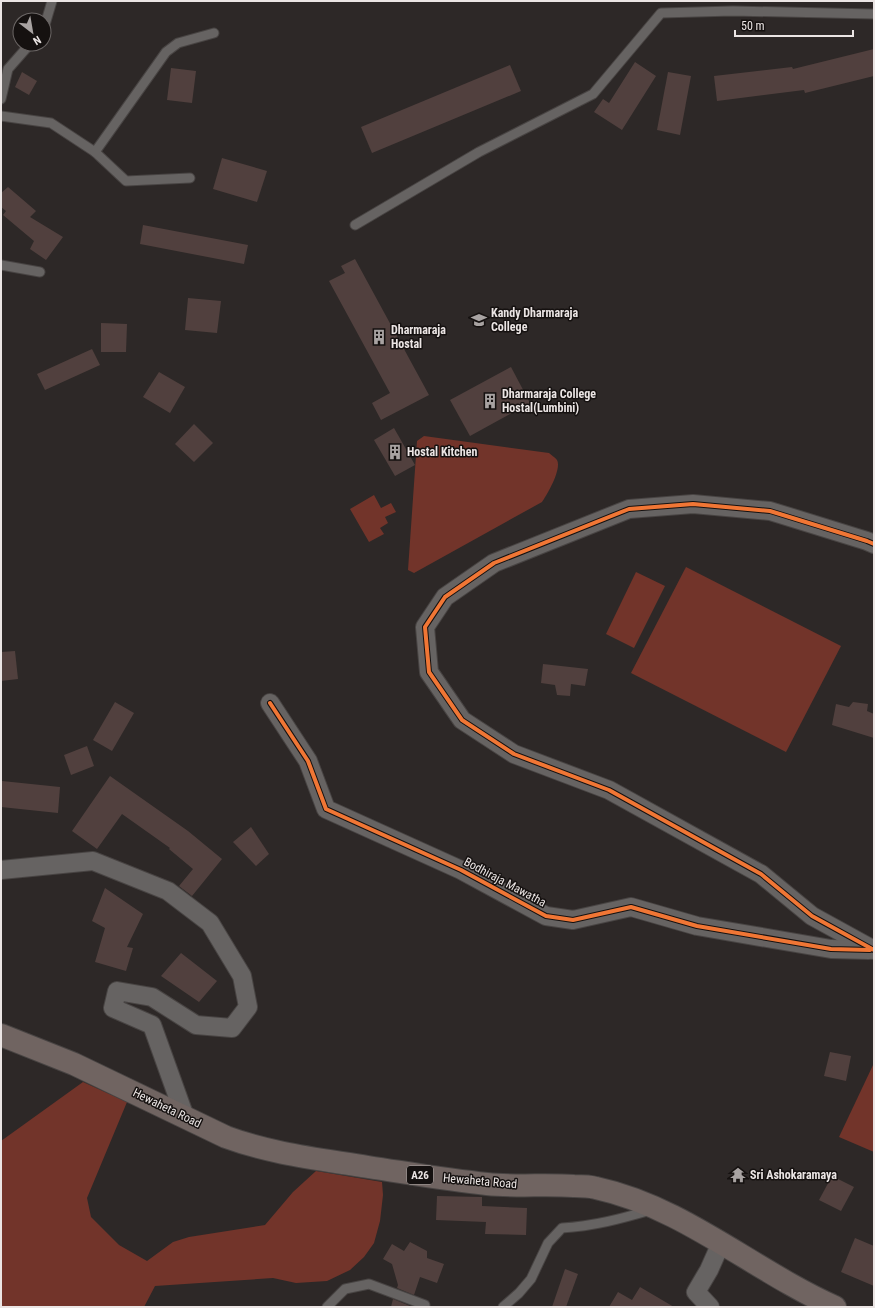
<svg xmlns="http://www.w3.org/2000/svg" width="875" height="1308" font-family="'Roboto Condensed',sans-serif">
  <rect width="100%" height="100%" fill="#2d2827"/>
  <!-- green -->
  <g fill="#72342a">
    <path d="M424,436L549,453C551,455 555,457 557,460C562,469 547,495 542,502L414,573L408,570L417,441Z"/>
    <polygon points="374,495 381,508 391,503 396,512 385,517 388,523 380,528 384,534 369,542 350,509"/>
    <polygon points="686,567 841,646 786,752 631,673"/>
    <polygon points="636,572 665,586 634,648 606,634"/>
    <polygon points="874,1063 874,1152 839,1137"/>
    <polygon points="83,1082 127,1102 87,1198 91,1217 119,1245 147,1261 173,1242 189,1237 265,1225 293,1192 316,1171 382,1182 383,1195 380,1221 374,1243 364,1257 350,1270 327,1281 296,1283 273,1278 155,1286 144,1307 1,1307 1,1141"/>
  </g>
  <!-- building -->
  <g fill="#51403e">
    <polygon points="874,49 874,76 805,93 804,90 717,101 714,76 792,67 793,69"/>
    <polygon points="635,62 656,76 622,130 594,112 603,99 609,103"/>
    <polygon points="510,65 521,91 372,153 361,127"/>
    <polygon points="171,68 196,71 192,103 167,100"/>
    <polygon points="22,72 37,81 29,95 15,87"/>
    <polygon points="668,72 691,76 680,135 657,130"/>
    <polygon points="222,158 267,171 257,202 213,189"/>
    <polygon points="8,187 36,211 30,217 63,237 46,260 30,249 34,241 3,215 6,211 1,207 1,193"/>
    <polygon points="143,225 248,245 244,264 140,244"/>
    <polygon points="355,259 429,395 381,420 372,403 390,393 329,281 345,273 341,266"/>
    <polygon points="188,298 221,301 217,333 185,330"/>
    <polygon points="101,323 127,324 126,352 101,352"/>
    <polygon points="92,349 100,365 45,390 37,374"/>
    <polygon points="511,367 530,403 470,436 450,400"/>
    <polygon points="159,372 185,387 170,413 143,397"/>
    <polygon points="194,424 213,443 194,462 175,444"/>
    <polygon points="394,428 415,465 395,476 374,440"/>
    <polygon points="15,651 18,679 1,681 1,652"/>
    <polygon points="543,664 588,669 585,686 571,684 570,696 557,695 555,685 541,683"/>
    <polygon points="115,702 134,713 112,751 93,740"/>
    <polygon points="853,702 868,704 867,711 874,714 874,738 832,725 836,704 849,707"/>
    <polygon points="87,746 94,766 71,775 64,755"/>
    <polygon points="110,776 188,831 222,859 192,896 179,886 193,869 169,849 170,848 122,814 97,849 72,831"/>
    <polygon points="2,781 60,787 58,813 1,807"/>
    <polygon points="251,827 269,854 256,866 233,842"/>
    <polygon points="105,888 143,914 127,947 133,948 126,971 95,962 105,928 92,921"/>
    <polygon points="181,953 217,981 199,1002 161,976"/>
    <polygon points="830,1052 851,1056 846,1081 824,1076"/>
    <polygon points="832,1176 854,1187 841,1211 819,1200"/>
    <polygon points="437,1196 482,1197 482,1206 527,1208 526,1235 485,1234 486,1222 436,1220"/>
    <polygon points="855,1238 874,1246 874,1286 841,1272"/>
    <polygon points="410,1242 427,1251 427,1258 444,1264 437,1283 420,1277 414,1295 397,1288 398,1285 392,1264 383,1259 392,1244 404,1251"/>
    <polygon points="565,1269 578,1274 566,1307 552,1307"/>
    <polygon points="640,1287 674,1307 609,1307 618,1292 632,1300"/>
    <polygon points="393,1299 410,1306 410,1307 391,1307"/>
  </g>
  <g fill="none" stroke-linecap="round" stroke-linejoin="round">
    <defs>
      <g id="lane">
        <polyline points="44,28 52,1"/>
        <polyline points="1,99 8,69 30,44"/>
        <polyline points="1,116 51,123 95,152 126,181 190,178"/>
        <polyline points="95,152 166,52 178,43 214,33"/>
        <polyline points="355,225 479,152 593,94 661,13 733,11 874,14"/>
        <polyline points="1,265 40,272"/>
        <polyline points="327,1307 345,1289 369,1284 425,1305"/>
        <path d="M503,1307L519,1293L531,1279L548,1243L562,1228C594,1226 620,1219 651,1210"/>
      </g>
      <g id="street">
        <polyline points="874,544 867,541 770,511 693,504 629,509 494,563 445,597 425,627 429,672 462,720 514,754 609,790 761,874 812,916 874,950"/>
        <polyline points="270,703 308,761 326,809 461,870 546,916 573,920 631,907 697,926 831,949 869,950"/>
        <polyline points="1,870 93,861 168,891 210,923 242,976 248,1007 232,1028 196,1025 152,997 117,991 113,1008 152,1025 185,1117"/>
        <polyline points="710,1307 696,1292 709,1270 721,1243"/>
      </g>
      <path id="highway" d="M1,1035L74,1064L226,1137C272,1154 320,1159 368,1167C408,1173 447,1180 487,1184C516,1187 545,1184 574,1186C581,1186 589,1186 596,1188C684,1207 754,1271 835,1307"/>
    </defs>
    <!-- lane casing -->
    <use href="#lane" stroke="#484443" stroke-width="11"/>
    <!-- street casing -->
    <use href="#street" stroke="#484443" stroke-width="20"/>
    <!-- highway casing -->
    <use href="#highway" stroke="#484443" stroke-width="24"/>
    <!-- lane -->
    <use href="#lane" stroke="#666362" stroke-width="9"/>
    <!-- street -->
    <use href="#street" stroke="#666362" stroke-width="18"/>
    <!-- highway -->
    <use href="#highway" stroke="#706461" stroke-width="22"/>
    <defs>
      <g id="cycleway">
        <polyline points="874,544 867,541 770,511 693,504 629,509 494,563 445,597 425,627 429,672 462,720 514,754 609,790 761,874 812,916 874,950"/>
        <polyline points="270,703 308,761 326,809 461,870 546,916 573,920 631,907 697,926 831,949 870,950"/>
      </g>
    </defs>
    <!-- cycleway casing -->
    <use href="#cycleway" stroke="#151110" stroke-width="6"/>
    <!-- cycleway -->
    <use href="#cycleway" stroke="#f07635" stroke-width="4"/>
  </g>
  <!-- icons -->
  <defs>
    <symbol id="school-bare" viewBox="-9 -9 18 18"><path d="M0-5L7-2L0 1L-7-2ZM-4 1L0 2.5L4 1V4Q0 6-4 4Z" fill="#a8a3a2" stroke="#151110" stroke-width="2.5" paint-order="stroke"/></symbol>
    <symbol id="building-bare" viewBox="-9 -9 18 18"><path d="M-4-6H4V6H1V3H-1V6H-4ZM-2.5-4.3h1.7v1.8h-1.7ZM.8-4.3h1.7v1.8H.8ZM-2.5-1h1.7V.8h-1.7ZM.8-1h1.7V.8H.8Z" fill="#a8a3a2" stroke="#151110" stroke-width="2.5" paint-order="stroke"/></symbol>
    <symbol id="temple-bare" viewBox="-9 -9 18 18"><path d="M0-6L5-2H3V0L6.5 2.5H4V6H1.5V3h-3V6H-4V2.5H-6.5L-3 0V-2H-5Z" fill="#a8a3a2" stroke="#151110" stroke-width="2.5" paint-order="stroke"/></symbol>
  </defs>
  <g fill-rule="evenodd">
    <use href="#school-bare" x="468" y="309" width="22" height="22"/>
    <use href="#building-bare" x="368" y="326" width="22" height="22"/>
    <use href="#building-bare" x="479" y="390" width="22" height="22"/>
    <use href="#building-bare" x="384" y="441" width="22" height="22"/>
    <use href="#temple-bare" x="727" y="1164" width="22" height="22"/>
  </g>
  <g text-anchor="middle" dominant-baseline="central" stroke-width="3" stroke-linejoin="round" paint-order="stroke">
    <!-- shield labels -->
    <rect fill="#151110" stroke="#aba5a4" stroke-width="1" x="407" y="1166" width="26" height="18" rx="3"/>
    <g font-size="11" font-weight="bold" fill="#ebe5e4">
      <text x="420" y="1175">A26</text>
    </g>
    <!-- poi labels -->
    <g font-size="12" font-weight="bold" fill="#ebe5e4" stroke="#151110" text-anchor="start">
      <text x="491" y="313">Kandy Dharmaraja<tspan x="491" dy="14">College</tspan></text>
      <text x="391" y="330">Dharmaraja<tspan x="391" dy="14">Hostal</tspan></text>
      <text x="502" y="394">Dharmaraja College<tspan x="502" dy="14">Hostal(Lumbini)</tspan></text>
      <text x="407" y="452">Hostal Kitchen</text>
      <text x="750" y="1175">Sri Ashokaramaya</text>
    </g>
    <!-- street labels -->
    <g font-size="12" fill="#ebe5e4" stroke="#151110">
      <text transform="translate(505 882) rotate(28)">Bodhiraja Mawatha</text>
      <text transform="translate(167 1108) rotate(26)">Hewaheta Road</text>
      <text transform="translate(480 1181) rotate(5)">Hewaheta Road</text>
    </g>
  </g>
  <!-- border -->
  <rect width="875" height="1308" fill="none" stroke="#ebe5e4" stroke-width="4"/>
  <!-- north arrow -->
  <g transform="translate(32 32) rotate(149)"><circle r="19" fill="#151110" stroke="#6b6665"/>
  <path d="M0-3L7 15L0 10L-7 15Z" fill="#a8a3a2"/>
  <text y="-6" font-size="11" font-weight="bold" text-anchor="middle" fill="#ebe5e4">N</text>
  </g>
  <!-- scale -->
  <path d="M735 30v6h118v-6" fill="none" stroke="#ebe5e4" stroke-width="2"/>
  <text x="741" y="30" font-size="12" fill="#ebe5e4" stroke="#151110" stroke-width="3" paint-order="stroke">50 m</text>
</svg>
